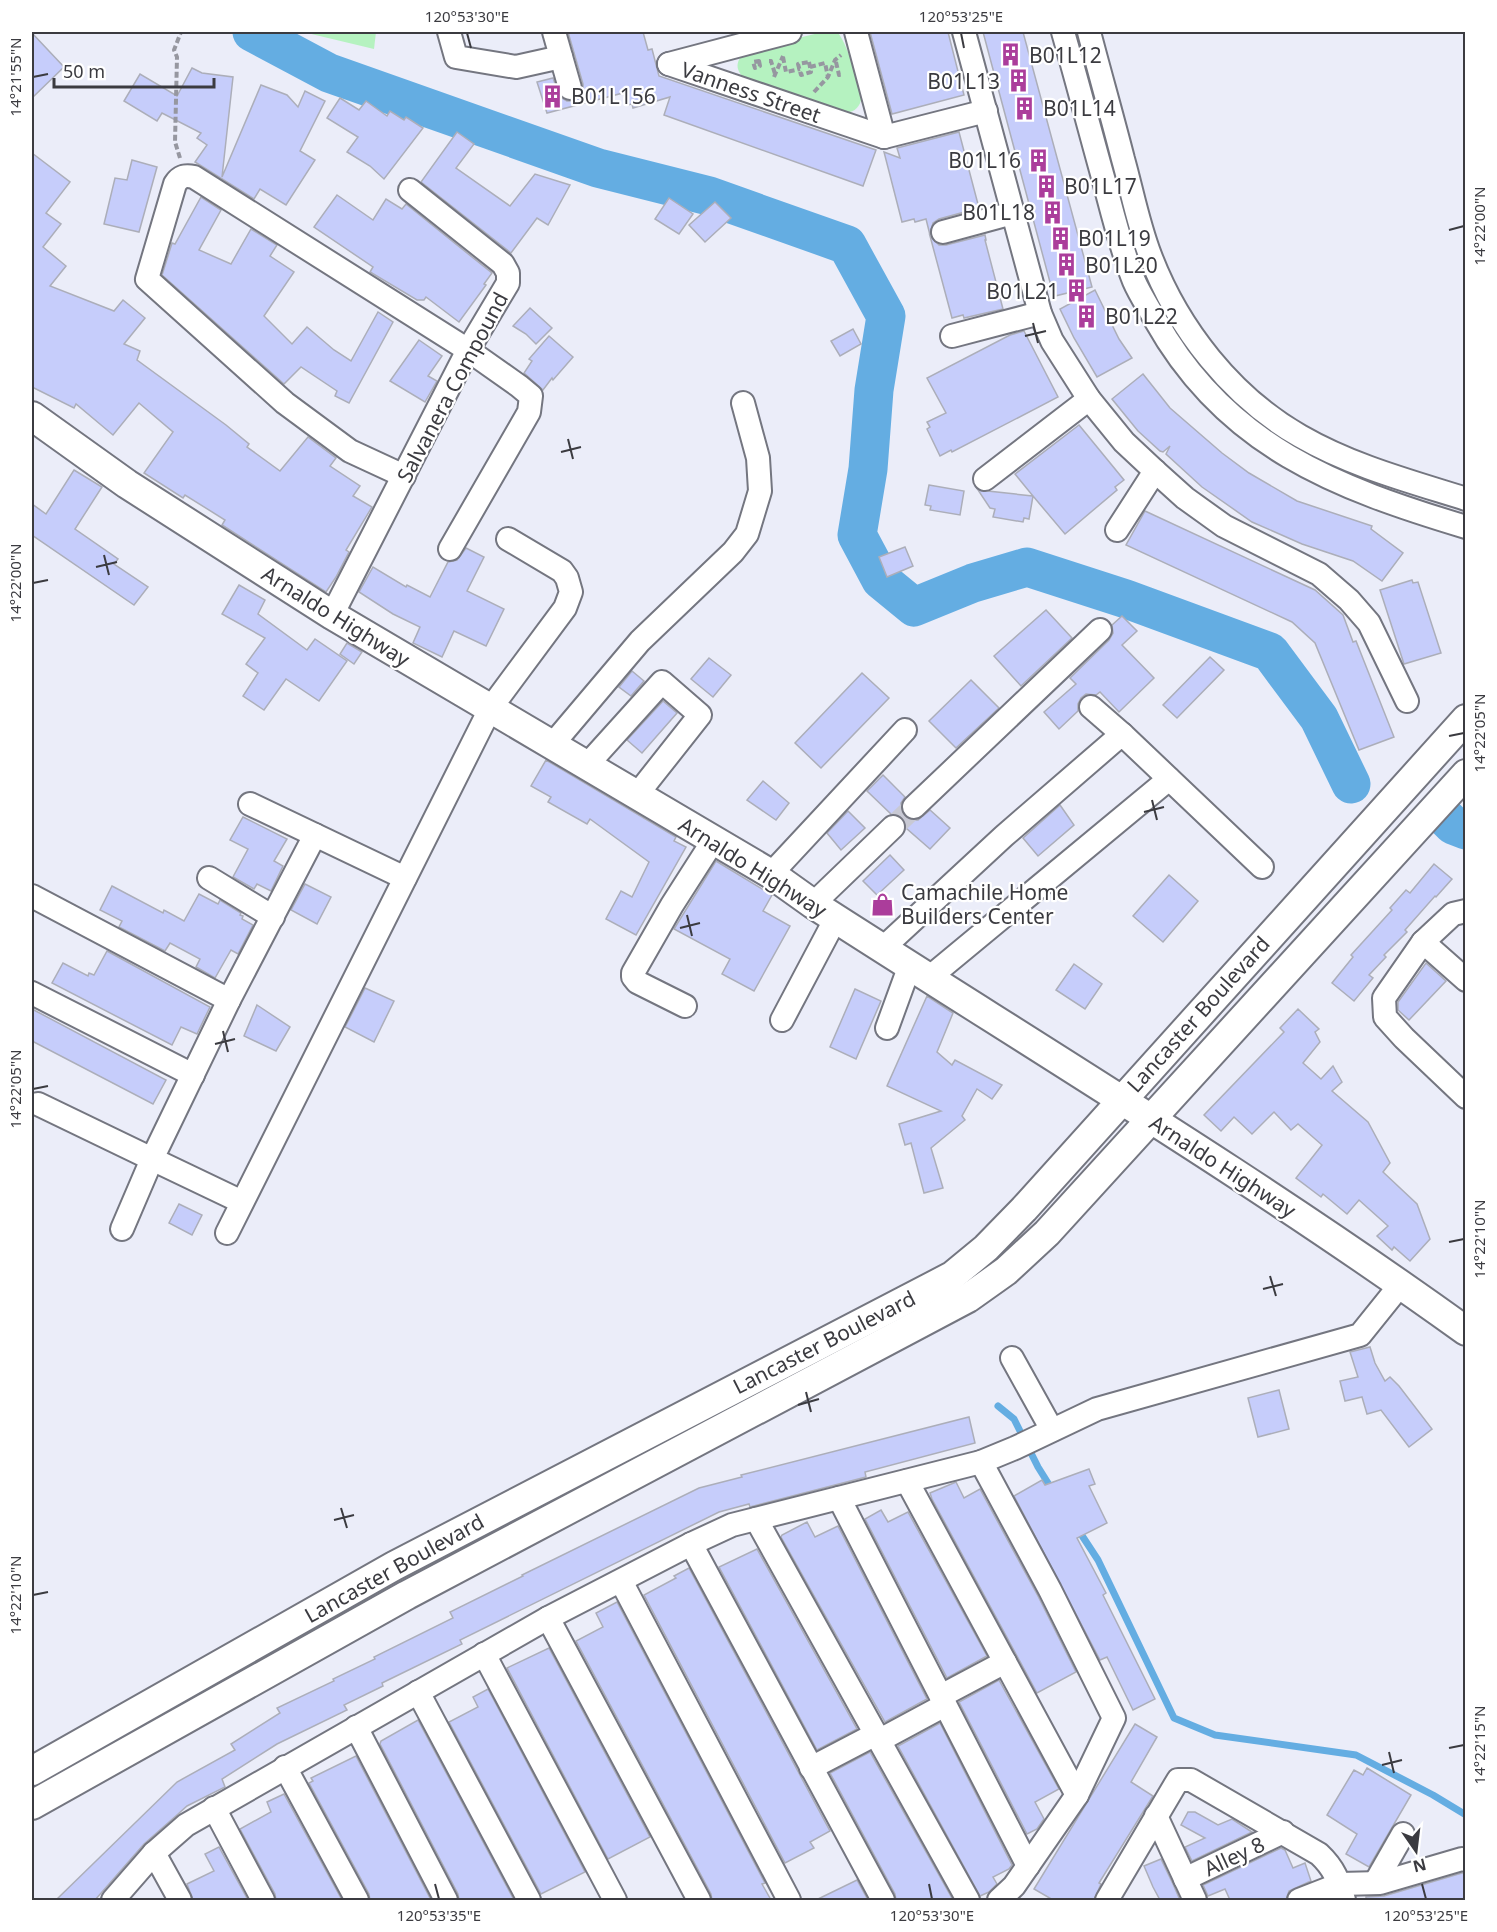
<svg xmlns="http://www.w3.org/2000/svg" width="1497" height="1932" font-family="'Noto Sans',sans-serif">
  <rect width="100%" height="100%" fill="#ebedf9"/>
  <!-- green -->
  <g fill="#b5f2c0">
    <polygon points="303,32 376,32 374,49"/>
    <path d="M823,32H837C845,38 862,89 861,100C859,109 852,113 843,113L746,79C732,69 737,57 749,50Z"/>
  </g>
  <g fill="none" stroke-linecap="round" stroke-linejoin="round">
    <!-- stream -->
    <g stroke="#64ade2" stroke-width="7">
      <polyline points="998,1406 1014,1419 1038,1467 1053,1491"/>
      <polyline points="1077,1528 1098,1560 1174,1718 1215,1735 1356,1755 1433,1795 1466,1815"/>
    </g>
    <!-- river -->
    <g stroke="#64ade2" stroke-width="39">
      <polyline points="252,32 329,73 598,168 709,196 847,245 886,316 874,390 868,469 857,535 881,580 914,607 973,583 1027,567 1126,599 1270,652 1319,718 1351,784"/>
      <polyline points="1442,814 1453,825 1466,830"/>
    </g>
  </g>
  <!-- building -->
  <g fill="#c6cdfb" stroke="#acaeb9" stroke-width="1.5">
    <polygon points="568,32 643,32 648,50 652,49 659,76 876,150 863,186 664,115 670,97 633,108 632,104 627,105 623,93 547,113 537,82 553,78 560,97 567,101 573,101 579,98 583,92 583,84"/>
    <polygon points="870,32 948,32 964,95 892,114"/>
    <polygon points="983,32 1023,32 1092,287 1055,296 1051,286"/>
    <polygon points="32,33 64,67 32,98"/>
    <polygon points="192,68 202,73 233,77 222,177 261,85 287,95 298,107 305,91 325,101 300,151 315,160 286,205 260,189 254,199 195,162 207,145 197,138 201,133 162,113 157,121 124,101 140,74 177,96"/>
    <polygon points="340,98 359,110 366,101 387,116 390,111 404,120 406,117 423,128 384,179 370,166 347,152 358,137 327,118"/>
    <polygon points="457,132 474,144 456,168 510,206 535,174 570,185 548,225 537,218 511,253 421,182"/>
    <polygon points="959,132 979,208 939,219 933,223 930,235 926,219 915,222 914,219 902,222 884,152 900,158 897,148"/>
    <polygon points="32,153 70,182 46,213 61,224 43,247 66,266 50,286 114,311 123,300 145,318 124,344 140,351 137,360 226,425 249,444 247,447 280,471 308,437 336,458 330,466 360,486 353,496 372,507 346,550 349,552 336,577 326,592 222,525 225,520 185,495 183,498 144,473 173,432 139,403 113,435 76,404 74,408 32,387"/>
    <polygon points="132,160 157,167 139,232 104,224 115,178 127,180"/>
    <polygon points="337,195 373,220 386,199 402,209 406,204 492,273 484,284 486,285 459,322 426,297 424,300 417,300 370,272 373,267 314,227"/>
    <polygon points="201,197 221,210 199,250 231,264 251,229 277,245 270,256 294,272 264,316 292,344 307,327 334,350 351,361 378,312 393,322 349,403 335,396 337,391 301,367 284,384 162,275 172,243 175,244"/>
    <polygon points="669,198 693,214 679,234 655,219"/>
    <polygon points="715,202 731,218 705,242 689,225"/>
    <polygon points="985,235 986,240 985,240 1003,309 964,318 963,315 952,318 930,236 939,245 946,245"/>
    <polygon points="1095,290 1119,339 1132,358 1097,377 1074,338 1060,309"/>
    <polygon points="530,308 552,328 536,344 526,334 513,326"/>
    <polygon points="853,329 861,344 840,356 831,341"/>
    <polygon points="1024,331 1058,397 952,452 951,450 940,456 927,429 930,427 927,422 946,413 927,378 1010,335"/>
    <polygon points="549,336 573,357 553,380 552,378 543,390 524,373 532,361 529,359"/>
    <polygon points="419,340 442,356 428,376 437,381 425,402 390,381"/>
    <polygon points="1143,374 1170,408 1222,453 1249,473 1297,501 1372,526 1371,529 1403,553 1382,581 1353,561 1302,544 1252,522 1202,487 1166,454 1170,446 1163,452 1160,451 1138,431 1112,399"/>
    <polygon points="1079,425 1124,480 1115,487 1117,490 1065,534 1033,496 1029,519 1024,518 1023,522 993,517 995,509 990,508 978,490 1033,496 1015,474"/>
    <polygon points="74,470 102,487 75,529 118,559 114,564 148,587 134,605 32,535 32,504 46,514"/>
    <polygon points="929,485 964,491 960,515 930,510 931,506 925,505"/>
    <polygon points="1145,511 1315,590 1343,615 1353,642 1356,641 1394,737 1359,750 1315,643 1292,622 1126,545"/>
    <polygon points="905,547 913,566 887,577 879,557"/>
    <polygon points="466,548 484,557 467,591 504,609 486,646 454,631 442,657 413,643 420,627 393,614 359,592 373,567 406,587 407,585 430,597 448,562 457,560"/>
    <polygon points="1412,580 1413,583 1418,582 1441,653 1404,664 1380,590"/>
    <polygon points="239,585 265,600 258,614 307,650 315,639 347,661 319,701 286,679 264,710 243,696 258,673 246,664 265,638 222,614"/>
    <polygon points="1046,610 1072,638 1021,686 994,656"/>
    <polygon points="1122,616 1137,631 1122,645 1154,678 1119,712 1100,692 1096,695 1086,694 1081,698 1078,704 1078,711 1059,729 1044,712 1076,684 1070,678 1109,640 1113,633 1112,625"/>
    <polygon points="347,643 362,652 354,664 340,654"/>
    <polygon points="1210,657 1224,670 1177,718 1163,705"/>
    <polygon points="709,658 731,675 713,697 691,679"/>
    <polygon points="632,671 644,681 631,696 619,687"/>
    <polygon points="862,673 889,698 821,768 795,743"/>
    <polygon points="971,680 999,708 956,748 929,721"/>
    <polygon points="663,701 677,713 642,753 627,740"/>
    <polygon points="546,760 676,837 674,841 686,847 636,935 606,919 621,891 632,897 649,862 590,819 587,824 548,802 551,797 531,786"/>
    <polygon points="883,775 905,797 901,803 901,810 905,817 911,820 918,820 930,810 950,828 930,849 906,828 902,817 891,814 867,791"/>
    <polygon points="763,781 789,803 776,820 747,800"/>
    <polygon points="1060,805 1074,825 1038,856 1023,838"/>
    <polygon points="848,811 865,828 841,850 827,833"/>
    <polygon points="243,817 287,839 274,861 283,866 271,891 257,884 254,889 233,877 248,849 230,840"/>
    <polygon points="890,855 904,870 877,895 863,881"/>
    <polygon points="716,861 772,895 763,911 790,926 754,991 722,974 730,959 674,929"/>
    <polygon points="1434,864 1452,879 1436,897 1435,896 1405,930 1407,932 1384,955 1386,957 1369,975 1373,978 1354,1001 1332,983 1353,957 1351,955 1392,910 1390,908 1406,890 1410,893"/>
    <polygon points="1169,875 1198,901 1163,942 1133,916"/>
    <polygon points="305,884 331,897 317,924 291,910"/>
    <polygon points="112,886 163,913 164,910 184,921 199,894 218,904 220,900 241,913 240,915 243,916 242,919 253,925 238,954 231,950 215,978 196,967 200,959 170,943 165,951 119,927 122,921 100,910"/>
    <polygon points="107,951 210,1007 197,1034 181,1027 172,1045 52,983 63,963 88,976 89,973 94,975"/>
    <polygon points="1426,963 1446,981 1409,1020 1398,1010 1398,1002"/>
    <polygon points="1074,964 1102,984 1085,1009 1056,990"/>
    <polygon points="365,988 394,1001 374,1042 345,1027"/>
    <polygon points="855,989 881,1001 856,1059 830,1047"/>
    <polygon points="927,996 953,1013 937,1052 952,1065 955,1060 1002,1085 992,1099 977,1089 962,1116 965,1120 931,1148 943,1188 924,1193 911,1143 905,1145 899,1124 941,1111 887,1086"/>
    <polygon points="257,1005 290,1027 276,1051 244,1036"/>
    <polygon points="32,1009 166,1080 153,1104 32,1041"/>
    <polygon points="1298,1009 1319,1029 1315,1032 1320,1042 1303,1063 1321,1079 1333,1066 1342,1082 1332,1091 1368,1122 1390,1163 1383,1172 1417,1204 1430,1239 1410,1261 1394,1247 1392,1250 1377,1236 1388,1226 1359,1200 1347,1214 1323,1194 1321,1197 1296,1178 1322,1145 1298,1124 1291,1130 1274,1112 1252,1134 1234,1117 1221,1131 1204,1115 1284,1032 1280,1028"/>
    <polygon points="179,1204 202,1215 192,1235 169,1223"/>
    <polygon points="1370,1347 1375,1363 1385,1381 1390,1377 1399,1386 1432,1429 1409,1447 1381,1410 1367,1414 1362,1397 1345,1401 1340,1381 1358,1377 1350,1352"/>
    <polygon points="1279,1390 1289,1429 1258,1437 1248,1398"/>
    <polygon points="969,1417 975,1443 865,1472 866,1477 750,1507 749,1504 719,1512 460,1640 462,1644 382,1683 383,1686 344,1705 347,1710 277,1744 222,1779 225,1787 187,1806 177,1815 144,1844 95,1900 56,1900 177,1782 235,1750 231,1744 280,1713 277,1708 334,1681 333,1679 375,1659 374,1657 453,1618 450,1612 523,1576 522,1575 699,1488 742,1477 741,1475"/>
    <polygon points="1089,1469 1095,1484 1089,1486 1107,1523 1077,1538 1106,1593 1103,1595 1155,1699 1133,1710 1107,1657 1100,1660 1014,1496 1042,1480 1045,1485"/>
    <polygon points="956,1482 964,1498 980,1489 1038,1596 1076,1672 1037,1693 932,1499 930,1493"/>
    <polygon points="881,1510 888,1522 908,1512 987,1656 947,1678 865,1519"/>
    <polygon points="807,1522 815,1537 838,1526 927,1699 885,1722 781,1537 782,1535"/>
    <polygon points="757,1549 857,1729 817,1750 719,1567"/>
    <polygon points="689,1568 830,1831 810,1842 814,1848 785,1863 644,1595 676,1578 674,1576"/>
    <polygon points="617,1602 765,1883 762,1884 771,1900 712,1900 711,1894 576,1641 603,1627 596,1613"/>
    <polygon points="549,1648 650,1837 608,1859 507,1668"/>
    <polygon points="999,1680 1059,1789 1035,1802 1044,1819 1037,1829 1027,1834 959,1702"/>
    <polygon points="488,1689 585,1872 541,1894 449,1722 478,1707 473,1697"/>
    <polygon points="418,1720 514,1900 459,1900 458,1894 380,1744 381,1741"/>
    <polygon points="940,1723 1012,1865 1009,1869 993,1877 997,1884 989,1892 980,1896 898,1746"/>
    <polygon points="1135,1724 1157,1737 1131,1782 1153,1796 1099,1883 1101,1884 1094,1900 1053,1900 1034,1889"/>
    <polygon points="870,1752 953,1900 896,1900 895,1894 830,1773"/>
    <polygon points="356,1756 431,1900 370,1900 369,1894 309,1783 313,1781 311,1778"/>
    <polygon points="1367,1768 1411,1795 1369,1867 1346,1854 1357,1834 1327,1815 1354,1770 1363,1775"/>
    <polygon points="284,1794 342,1900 276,1900 275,1894 240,1829 271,1812 267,1802"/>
    <polygon points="1188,1812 1195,1812 1218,1825 1232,1819 1252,1832 1192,1861 1185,1847 1205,1838 1181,1825"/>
    <polygon points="219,1847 248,1900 193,1900 187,1884 214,1871 205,1854"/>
    <polygon points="1281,1848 1285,1850 1293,1868 1305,1863 1311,1881 1289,1891 1286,1900 1230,1900 1225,1889 1208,1896 1203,1885"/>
    <polygon points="1161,1859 1173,1884 1180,1900 1160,1900 1153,1887 1144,1866"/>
    <polygon points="1462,1873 1466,1873 1466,1900 1366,1900 1366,1897 1384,1896"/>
    <polygon points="857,1880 868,1900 816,1900"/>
  </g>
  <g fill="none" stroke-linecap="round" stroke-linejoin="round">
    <!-- minor-tunnel -->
    <polyline stroke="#c8c9d4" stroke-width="22" stroke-dasharray="22 11" stroke-linecap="butt" points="893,827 914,807"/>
    <defs>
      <g id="minor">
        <polyline points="449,32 456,57 516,67 561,57"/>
        <polyline points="554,32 570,88"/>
        <polyline points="856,32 884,137"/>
        <polyline points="964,32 1040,313 1052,341 1089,399 1124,442 1155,471 1185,498 1224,526 1319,574 1349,600 1369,623 1407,701"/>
        <path d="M1063,32C1077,81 1090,131 1104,181C1113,215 1121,249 1134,281C1140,295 1149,308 1156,321C1226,446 1336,488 1466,527"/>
        <path d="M1089,32C1100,74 1112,116 1123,159C1132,191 1138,224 1150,255C1178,329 1232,397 1300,436C1352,466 1409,481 1466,499"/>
        <polyline points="669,64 884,137 986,111"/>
        <polyline points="669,64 790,32"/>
        <polyline points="943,232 1013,213"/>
        <polyline points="952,336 1040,313"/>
        <path d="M404,476L350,451L285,403L147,279L175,184C180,176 185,175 194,177L468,350L519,386L531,396L529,412L450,549"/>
        <polyline points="985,479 1089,399"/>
        <polyline points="1117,530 1155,471"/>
        <polyline points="332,615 468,350 508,283 508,273 503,264 410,190"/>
        <polyline points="1091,707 1122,734"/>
        <polyline points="552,745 640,641 733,552 747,534 760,491 758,458 743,403"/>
        <polyline points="587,765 662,682 700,715 636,796"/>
        <polyline points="250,804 405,878"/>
        <polyline points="914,807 1100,630"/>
        <polyline points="771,874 905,730"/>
        <polyline points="209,878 273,917"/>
        <polyline points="32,896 229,1000"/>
        <polyline points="813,904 893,827"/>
        <polyline points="1466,911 1453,914 1423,942 1384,998 1385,1017 1404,1038 1466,1097"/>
        <polyline points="1423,942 1466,980"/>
        <polyline points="883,948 1004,836 1122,734 1262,867"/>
        <polyline points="930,977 1169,779"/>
        <polyline points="32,993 193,1075"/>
        <polyline points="685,1006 637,982 633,977 633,973 672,905 713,841"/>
        <polyline points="782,1020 836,918"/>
        <polyline points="887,1028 910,965"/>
        <polyline points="38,1104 152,1159 122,1229"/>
        <polyline points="242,1202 152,1159 229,1000 315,835"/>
        <polyline points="227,1233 490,709 565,608 571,592 567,578 562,571 508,539"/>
        <polyline points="1012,1358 1052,1430"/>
        <polyline points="981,1462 1050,1590 1114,1718 1077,1795 1014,1886 999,1900"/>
        <polyline points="907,1481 1077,1795"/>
        <polyline points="839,1498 1028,1866"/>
        <polyline points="756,1519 968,1900"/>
        <polyline points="691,1544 883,1900"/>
        <polyline points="621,1581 789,1900"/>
        <polyline points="548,1618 699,1900"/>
        <polyline points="484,1654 615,1900"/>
        <polyline points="418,1692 529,1900"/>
        <polyline points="941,1696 1005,1662"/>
        <polyline points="356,1727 446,1900"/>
        <polyline points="880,1740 945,1705"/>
        <polyline points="285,1767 357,1900"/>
        <polyline points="811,1768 876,1734"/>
        <polyline points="214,1808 263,1900"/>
        <polyline points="1156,1816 1195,1900"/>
        <polyline points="154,1853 180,1900"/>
        <polyline points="1185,1879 1283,1832"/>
        <polyline points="1375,1883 1403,1834"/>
        <polyline points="113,1900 154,1853 186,1825 548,1618 691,1544 732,1525 981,1462 1015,1448 1097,1409 1360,1335 1401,1284"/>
        <path d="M1107,1900L1178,1780H1191L1319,1854C1334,1868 1339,1881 1344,1900"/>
        <polyline points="1299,1900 1340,1884 1380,1883 1462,1859 1466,1860"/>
      </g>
      <g id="major">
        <path d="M32,416L127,484L332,615L771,874L813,904C1032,1045 1255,1179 1466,1331"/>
        <polyline points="32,1771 394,1566 952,1276 986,1248 1024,1209 1466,719"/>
        <polyline points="32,1805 407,1595 968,1298 1006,1271 1047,1233 1466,774"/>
      </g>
    </defs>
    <!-- minor casing -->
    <use href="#minor" stroke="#747680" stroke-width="26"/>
    <!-- major casing -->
    <use href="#major" stroke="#747680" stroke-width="32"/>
    <!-- path -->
    <g stroke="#9697a0" stroke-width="4" stroke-dasharray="6 3" stroke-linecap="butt">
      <polyline points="783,57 786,72 800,69"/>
      <polygon points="759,61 760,66 755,68 753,62"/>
      <polyline points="769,61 771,61 775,74"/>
      <polygon points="809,62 811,72 801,75 798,64"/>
      <polyline points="836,62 839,75 843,74"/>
      <polyline points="810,67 825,63 828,77"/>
      <polyline points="774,77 783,56"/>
      <polyline points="814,92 828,77 835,60 841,55"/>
      <polyline points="180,158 175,142 177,57 174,50 181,32"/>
    </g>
    <!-- minor -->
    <use href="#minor" stroke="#fff" stroke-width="22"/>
    <!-- major -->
    <use href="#major" stroke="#fff" stroke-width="28"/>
  </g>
  <!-- ticks -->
  <path fill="none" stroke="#3b3b40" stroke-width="2" d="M467,33L471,48M961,33L964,48M33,77L48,74M1449,230L1464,226M1033,323L1038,343M1025,336L1046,331M568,439L573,459M561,452L581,447M104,555L109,575M96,567L117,562M33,583L48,580M1449,736L1464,733M1152,800L1157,820M1144,812L1164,807M687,915L692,936M680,928L700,923M223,1031L228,1052M215,1044L235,1039M33,1089L48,1086M1449,1242L1464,1239M1270,1276L1276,1296M1263,1289L1283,1284M806,1392L811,1412M798,1405L819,1399M341,1508L347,1528M334,1520L354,1515M33,1595L48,1592M1449,1748L1464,1745M1389,1752L1394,1773M1382,1765L1402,1760M435,1884L439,1899M929,1884L932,1899M1422,1884L1426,1899"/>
  <!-- icons -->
  <defs>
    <symbol id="building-bare" viewBox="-9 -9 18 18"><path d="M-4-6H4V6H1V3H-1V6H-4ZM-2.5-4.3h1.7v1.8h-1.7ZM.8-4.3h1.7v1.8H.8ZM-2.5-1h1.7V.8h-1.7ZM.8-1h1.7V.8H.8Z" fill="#ab3d9b" stroke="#fff" stroke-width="2.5" paint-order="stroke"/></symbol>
    <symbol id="shop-bare" viewBox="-9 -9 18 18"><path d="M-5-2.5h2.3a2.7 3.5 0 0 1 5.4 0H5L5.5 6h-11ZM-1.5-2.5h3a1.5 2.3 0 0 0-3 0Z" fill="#ab3d9b" stroke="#fff" stroke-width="2.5" paint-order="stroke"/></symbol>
  </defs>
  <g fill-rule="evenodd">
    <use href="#building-bare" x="994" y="38" width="33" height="33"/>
    <use href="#building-bare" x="1002" y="64" width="33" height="33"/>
    <use href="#building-bare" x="536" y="80" width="33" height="33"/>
    <use href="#building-bare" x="1008" y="92" width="33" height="33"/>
    <use href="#building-bare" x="1022" y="144" width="33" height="33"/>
    <use href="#building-bare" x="1030" y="170" width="33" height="33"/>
    <use href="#building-bare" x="1036" y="196" width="33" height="33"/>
    <use href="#building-bare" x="1044" y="222" width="33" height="33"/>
    <use href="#building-bare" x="1050" y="248" width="33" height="33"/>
    <use href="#building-bare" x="1060" y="274" width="33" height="33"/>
    <use href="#building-bare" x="1070" y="300" width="33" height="33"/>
    <use href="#shop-bare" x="866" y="888" width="33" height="33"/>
  </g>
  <g text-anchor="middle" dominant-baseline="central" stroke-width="4.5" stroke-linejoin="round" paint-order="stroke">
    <!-- poi labels -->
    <g font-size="21" fill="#3b3b40" stroke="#fff" text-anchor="start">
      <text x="1029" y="55">B01L12</text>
      <text x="1000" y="81" text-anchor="end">B01L13</text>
      <text x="571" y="96">B01L156</text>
      <text x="1043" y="108">B01L14</text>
      <text x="1021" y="160" text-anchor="end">B01L16</text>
      <text x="1064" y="186">B01L17</text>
      <text x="1035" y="212" text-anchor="end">B01L18</text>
      <text x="1078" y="238">B01L19</text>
      <text x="1085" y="265">B01L20</text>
      <text x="1059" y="291" text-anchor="end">B01L21</text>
      <text x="1105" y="316">B01L22</text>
      <text x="901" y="892">Camachile Home<tspan x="901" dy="24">Builders Center</tspan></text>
    </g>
    <!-- street labels -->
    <g font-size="21" fill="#3b3b40" stroke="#fff">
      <text transform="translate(751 92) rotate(19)">Vanness Street</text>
      <text transform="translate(452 387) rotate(-62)">Salvanera Compound</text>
      <text transform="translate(336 616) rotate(32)">Arnaldo Highway</text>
      <text transform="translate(753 867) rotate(32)">Arnaldo Highway</text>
      <text transform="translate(1198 1014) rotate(-48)">Lancaster Boulevard</text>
      <text transform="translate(1223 1166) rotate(33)">Arnaldo Highway</text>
      <text transform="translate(824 1342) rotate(-27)">Lancaster Boulevard</text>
      <text transform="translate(394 1568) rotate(-29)">Lancaster Boulevard</text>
      <text transform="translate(1234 1856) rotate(-25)">Alley 8</text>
    </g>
  </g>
  <!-- border -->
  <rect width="1497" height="1932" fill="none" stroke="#ffffff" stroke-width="66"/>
  <!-- north arrow -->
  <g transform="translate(1416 1851) rotate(166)" stroke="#ffffff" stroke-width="4.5" paint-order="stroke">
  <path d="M0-4.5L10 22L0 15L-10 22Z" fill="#3b3b40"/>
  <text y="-9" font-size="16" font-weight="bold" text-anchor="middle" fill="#3b3b40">N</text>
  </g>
  <!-- scale -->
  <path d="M54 78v9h160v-9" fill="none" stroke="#3b3b40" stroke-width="3"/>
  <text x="63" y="78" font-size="18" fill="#3b3b40" stroke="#ffffff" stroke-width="4.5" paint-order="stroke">50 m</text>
  <rect x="33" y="33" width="1431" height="1866" fill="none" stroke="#3b3b40" stroke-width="2"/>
  <g font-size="15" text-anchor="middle" fill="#3b3b40">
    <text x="467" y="22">120°53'30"E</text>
    <text x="961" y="22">120°53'25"E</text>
    <text transform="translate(16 77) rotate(-90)" y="5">14°21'55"N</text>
    <text transform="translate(1480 226) rotate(-90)" y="5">14°22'00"N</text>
    <text transform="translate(16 583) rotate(-90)" y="5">14°22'00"N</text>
    <text transform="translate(1480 733) rotate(-90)" y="5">14°22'05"N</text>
    <text transform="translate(16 1089) rotate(-90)" y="5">14°22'05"N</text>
    <text transform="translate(1480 1239) rotate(-90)" y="5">14°22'10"N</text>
    <text transform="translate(16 1595) rotate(-90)" y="5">14°22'10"N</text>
    <text transform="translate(1480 1745) rotate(-90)" y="5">14°22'15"N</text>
    <text x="439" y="1921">120°53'35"E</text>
    <text x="932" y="1921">120°53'30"E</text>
    <text x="1426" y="1921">120°53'25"E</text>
  </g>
</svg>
